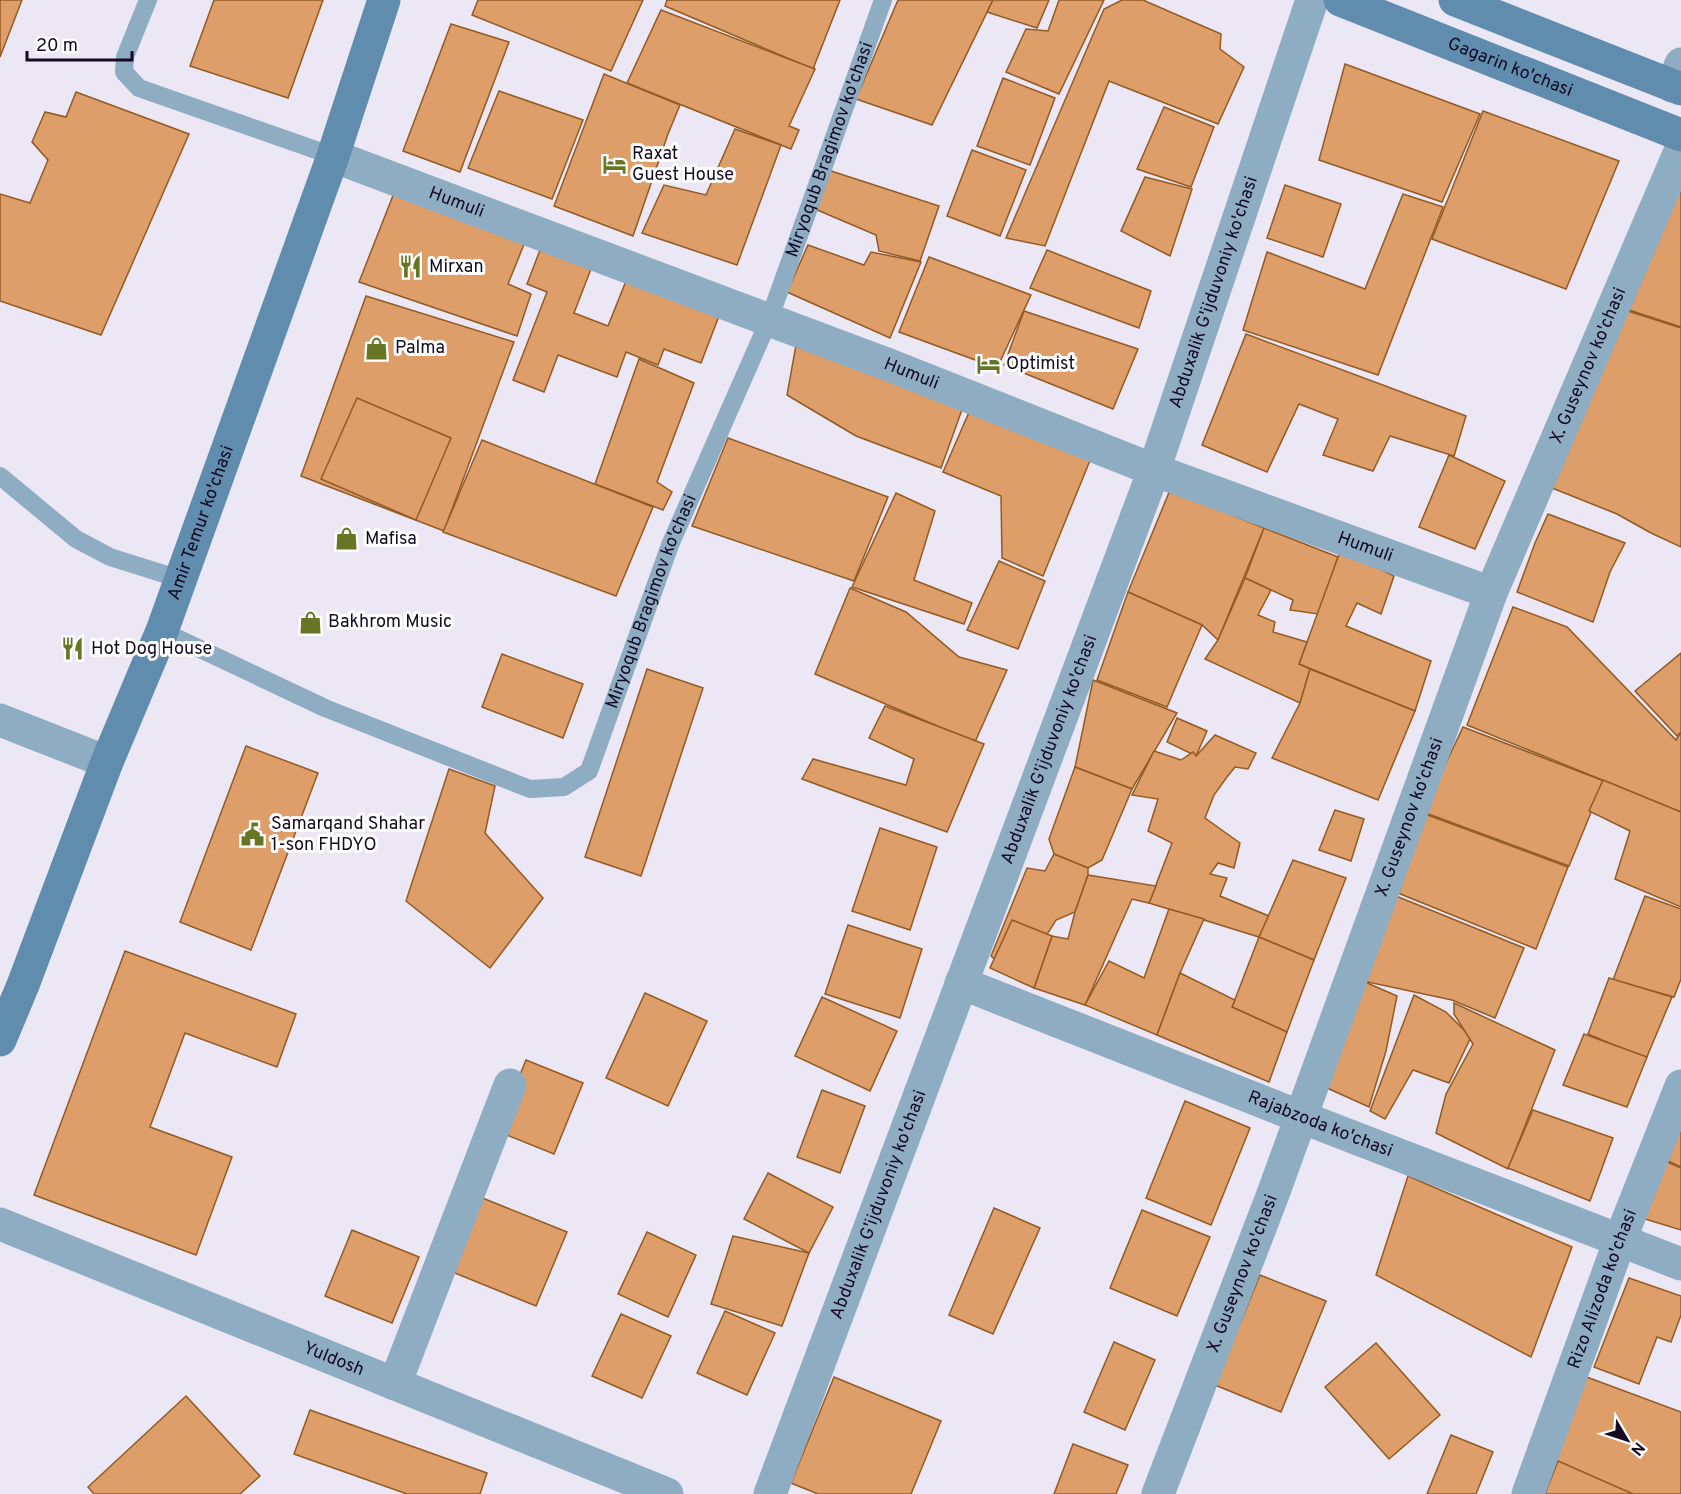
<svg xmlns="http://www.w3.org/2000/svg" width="1681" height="1494" font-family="Overpass,sans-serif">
  <rect width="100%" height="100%" fill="#ebe7f5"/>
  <!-- building -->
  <g fill="#dd9e69" stroke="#945a23" stroke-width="1.5">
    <polygon points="0,0 22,0 0,57"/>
    <polygon points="214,0 323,0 288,98 190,66"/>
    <polygon points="478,0 643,0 611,71 472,15"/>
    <polygon points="667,0 840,0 813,69 665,6"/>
    <polygon points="898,0 993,0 932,125 856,99"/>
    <polygon points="993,0 1049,0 1037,28 987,12"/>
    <polygon points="1059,0 1104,0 1059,94 1006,72 1026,29 1048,31"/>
    <polygon points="1122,0 1143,0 1221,34 1220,49 1244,67 1218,124 1109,81 1045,246 1006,238 1104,9"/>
    <polygon points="661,10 815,69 789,126 799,130 791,149 627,83"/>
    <polygon points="451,24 509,42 460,172 403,151"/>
    <polygon points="1345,64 1480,114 1442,202 1319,160"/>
    <polygon points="604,74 680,105 668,134 633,236 554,206"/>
    <polygon points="1003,78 1055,98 1030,165 977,146"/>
    <polygon points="499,91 583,120 552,199 468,168"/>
    <polygon points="76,92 189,134 101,335 0,301 0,194 30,203 48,160 32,142 45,112 66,117"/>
    <polygon points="1164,107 1214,127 1191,187 1137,169"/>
    <polygon points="1483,111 1619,161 1566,289 1432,239"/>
    <polygon points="735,129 781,145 737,265 642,233 664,185 706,195"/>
    <polygon points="972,150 1026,170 1000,236 947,216"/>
    <polygon points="828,170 939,206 920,261 879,251 876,235 815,209"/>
    <polygon points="1145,177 1192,189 1170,256 1121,231"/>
    <polygon points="1285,185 1341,204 1323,257 1267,238"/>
    <polygon points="396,188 527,237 508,284 531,294 517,336 359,282"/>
    <polygon points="1679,192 1681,192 1681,327 1629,310"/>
    <polygon points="1403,194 1443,207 1378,375 1243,330 1267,252 1365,289"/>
    <polygon points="808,245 864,265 871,252 921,262 890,338 787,292"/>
    <polygon points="540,250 591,269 574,313 608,326 626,281 719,316 701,363 664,349 658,365 626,352 617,377 558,355 544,392 513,380 547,292 527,284"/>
    <polygon points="1047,250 1151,291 1139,328 1030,288"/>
    <polygon points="929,257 1031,295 997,368 899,332"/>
    <polygon points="366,296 514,342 444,531 301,476"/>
    <polygon points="1024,311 1138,349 1113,409 1004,365"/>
    <polygon points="1628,311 1681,328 1681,547 1651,533 1617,514 1552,488"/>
    <polygon points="1246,334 1466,416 1454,456 1390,436 1373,471 1323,455 1338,419 1299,404 1267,472 1202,445"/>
    <polygon points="796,345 963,407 941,468 856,436 787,395"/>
    <polygon points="639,359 694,383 657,482 672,492 663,510 595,484"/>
    <polygon points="357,398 451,438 416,520 321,479"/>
    <polygon points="970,410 1091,458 1043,576 1002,558 1001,496 943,472"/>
    <polygon points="728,438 888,497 854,581 692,526"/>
    <polygon points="482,440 653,507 616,596 443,532"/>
    <polygon points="1449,455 1505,481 1475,549 1419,527"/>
    <polygon points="1170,490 1264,528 1218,640 1202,625 1128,592"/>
    <polygon points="896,493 935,511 914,580 972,603 964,624 852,587"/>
    <polygon points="1548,514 1625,543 1610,572 1593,622 1517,592 1535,543"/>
    <polygon points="1264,528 1338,557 1318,614 1290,610 1293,600 1245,578"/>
    <polygon points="1341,549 1394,576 1381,614 1357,603 1346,626 1431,661 1415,711 1299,664"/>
    <polygon points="999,561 1045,581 1018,649 967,630"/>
    <polygon points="1245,578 1271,590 1258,615 1275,622 1273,632 1307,642 1299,664 1310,669 1300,703 1205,659 1218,640"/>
    <polygon points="850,588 906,612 959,657 1007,670 975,742 815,674"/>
    <polygon points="1128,592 1202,625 1167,707 1097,680"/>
    <polygon points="1513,607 1567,627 1676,740 1681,732 1681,812 1467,725"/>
    <polygon points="1681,653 1681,732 1677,736 1635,691"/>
    <polygon points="502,654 583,684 563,738 482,707"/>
    <polygon points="647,669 703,688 641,876 585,857"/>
    <polygon points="1310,669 1415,711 1378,800 1272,758 1300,703"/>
    <polygon points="1093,680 1177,713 1132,789 1075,767"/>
    <polygon points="885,706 984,744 947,832 802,779 813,759 906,785 914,759 869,738"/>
    <polygon points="1177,718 1207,731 1196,756 1167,742"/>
    <polygon points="1463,727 1604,781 1569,866 1423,812"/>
    <polygon points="1215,735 1256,753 1248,769 1235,767 1227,777 1214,795 1205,818 1240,843 1234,868 1218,863 1210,874 1227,878 1220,896 1269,916 1259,937 1149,903 1172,843 1148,831 1158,799 1132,795 1154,751 1181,760 1193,752 1196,756"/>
    <polygon points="246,746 318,773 251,950 180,922"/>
    <polygon points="1075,767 1132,789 1102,860 1088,868 1054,854 1049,839"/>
    <polygon points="449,769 495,786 485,833 543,898 490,968 406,901"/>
    <polygon points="1603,780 1681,812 1681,907 1615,879 1630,831 1589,811"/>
    <polygon points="1335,810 1364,819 1351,861 1319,850"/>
    <polygon points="1425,814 1568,867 1536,949 1393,891"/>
    <polygon points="880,828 937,847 910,930 852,911"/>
    <polygon points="1054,854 1088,868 1088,875 1075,912 1056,920 1019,979 991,956 1027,868 1045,871"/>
    <polygon points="1293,860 1346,878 1314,960 1259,937"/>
    <polygon points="1088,875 1156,886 1149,903 1132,899 1085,1005 1034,988 1052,936 1068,939 1075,912"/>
    <polygon points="1396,896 1524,948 1495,1018 1452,1000 1363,981"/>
    <polygon points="1645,896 1681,909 1681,979 1674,997 1613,980"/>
    <polygon points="1169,909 1204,919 1180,973 1157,1035 1085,1005 1109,961 1144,978"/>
    <polygon points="1012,920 1052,936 1034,988 990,968"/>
    <polygon points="848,925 922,949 900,1018 825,994"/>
    <polygon points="1259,937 1314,960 1287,1032 1232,1007"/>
    <polygon points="125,951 296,1014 277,1067 185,1033 150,1127 232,1157 196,1255 34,1195"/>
    <polygon points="1180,973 1235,1000 1232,1007 1287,1032 1269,1082 1157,1035"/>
    <polygon points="1609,978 1672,997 1646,1059 1588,1034"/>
    <polygon points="1365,982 1397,996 1386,1051 1369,1107 1327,1088"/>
    <polygon points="645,993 707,1021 668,1106 606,1078"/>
    <polygon points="1414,995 1446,1012 1471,1037 1449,1083 1413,1070 1385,1119 1370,1111"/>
    <polygon points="822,997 897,1031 870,1091 795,1056"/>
    <polygon points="1454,1003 1555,1050 1508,1169 1436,1133 1446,1094 1473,1044 1454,1014"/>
    <polygon points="1584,1034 1647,1057 1627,1107 1563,1085"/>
    <polygon points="526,1060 583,1083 554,1154 497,1131"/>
    <polygon points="822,1090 865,1106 840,1173 797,1157"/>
    <polygon points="1185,1101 1250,1128 1211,1225 1146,1198"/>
    <polygon points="1533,1110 1613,1138 1590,1201 1508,1168"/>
    <polygon points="1681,1117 1681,1167 1666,1160"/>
    <polygon points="1665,1161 1681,1168 1681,1230 1642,1218"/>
    <polygon points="768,1173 833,1207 809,1253 744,1219"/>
    <polygon points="1408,1176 1572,1247 1531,1357 1376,1275"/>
    <polygon points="475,1195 567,1232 536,1306 445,1269"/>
    <polygon points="994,1208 1040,1228 993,1334 949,1315"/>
    <polygon points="1142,1210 1210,1237 1177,1316 1110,1288"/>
    <polygon points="352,1230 419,1257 392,1323 325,1296"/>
    <polygon points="647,1232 696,1255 668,1317 618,1294"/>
    <polygon points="733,1236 809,1253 782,1326 711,1304"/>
    <polygon points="1260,1275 1326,1301 1281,1412 1215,1385"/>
    <polygon points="1629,1278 1681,1296 1681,1315 1671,1342 1657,1337 1639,1384 1594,1367"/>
    <polygon points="725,1311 775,1333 747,1395 697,1373"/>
    <polygon points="621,1314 671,1336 642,1398 592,1376"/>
    <polygon points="1114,1342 1155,1360 1125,1430 1084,1412"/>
    <polygon points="1376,1343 1440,1415 1389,1459 1325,1387"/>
    <polygon points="1584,1376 1681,1412 1681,1494 1627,1494 1553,1461"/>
    <polygon points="834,1377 941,1421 911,1494 818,1494 791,1483"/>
    <polygon points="186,1396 260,1476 240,1494 94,1494 88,1487"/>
    <polygon points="310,1410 487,1473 480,1494 407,1494 294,1454"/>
    <polygon points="1451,1435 1493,1452 1476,1494 1427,1494"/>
    <polygon points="1073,1444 1128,1465 1116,1494 1054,1494"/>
    <polygon points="1558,1461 1633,1494 1545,1494"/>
  </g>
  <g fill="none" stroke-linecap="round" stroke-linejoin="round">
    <!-- lane -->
    <g stroke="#8eacc2" stroke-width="18">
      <polyline points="148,0 125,57 124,72 139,88 333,156"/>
      <polyline points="0,476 76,539 110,557 180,579"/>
      <path id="s1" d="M162,631L325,708L530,789L564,787L589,771L670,545L769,320L883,0"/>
    </g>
    <!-- street -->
    <g stroke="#8eacc2" stroke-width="33">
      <polyline points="1672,86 1681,64"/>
      <path id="s2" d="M333,156L889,365L1154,470L1491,593"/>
      <polyline points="0,720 107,762"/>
      <path id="s3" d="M961,983L1301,1117L1681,1264"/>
      <path id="s4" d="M0,1224L667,1494"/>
      <polyline points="395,1384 510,1085"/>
      <path id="s5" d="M770,1494L1154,470L1312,0"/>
      <path id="s6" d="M1158,1494L1273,1194L1491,593L1681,149"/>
      <path id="s7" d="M1528,1494L1620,1240L1681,1086"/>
    </g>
    <!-- secondary -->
    <g stroke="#608dae" stroke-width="33">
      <path id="s8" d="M1340,0L1681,135"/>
      <polyline points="1455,0 1681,89"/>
      <path id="s9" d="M0,1040L23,985L107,762L162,631L333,156L384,0"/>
    </g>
  </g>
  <!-- icons -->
  <defs>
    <symbol id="hotel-bare" viewBox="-9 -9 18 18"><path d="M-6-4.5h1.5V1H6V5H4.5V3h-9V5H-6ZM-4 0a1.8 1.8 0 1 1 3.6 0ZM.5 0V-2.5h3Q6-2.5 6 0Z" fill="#667624" stroke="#fff" stroke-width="2.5" paint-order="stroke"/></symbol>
    <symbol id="restaurant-bare" viewBox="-9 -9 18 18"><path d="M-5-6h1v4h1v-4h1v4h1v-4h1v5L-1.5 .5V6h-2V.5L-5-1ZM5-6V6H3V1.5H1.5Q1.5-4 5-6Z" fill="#667624" stroke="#fff" stroke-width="2.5" paint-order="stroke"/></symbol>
    <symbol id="shop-bare" viewBox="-9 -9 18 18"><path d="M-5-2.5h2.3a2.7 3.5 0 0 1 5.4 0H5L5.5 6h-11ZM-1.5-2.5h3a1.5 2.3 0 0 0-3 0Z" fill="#667624" stroke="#fff" stroke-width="2.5" paint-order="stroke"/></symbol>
    <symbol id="civic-bare" viewBox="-9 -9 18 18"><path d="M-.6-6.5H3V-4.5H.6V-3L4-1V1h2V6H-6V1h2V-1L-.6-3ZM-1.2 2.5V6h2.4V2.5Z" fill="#667624" stroke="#fff" stroke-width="2.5" paint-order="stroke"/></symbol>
  </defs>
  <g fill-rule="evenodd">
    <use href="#hotel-bare" x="598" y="148" width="33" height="33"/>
    <use href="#restaurant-bare" x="394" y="250" width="33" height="33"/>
    <use href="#shop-bare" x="360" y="332" width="33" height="33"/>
    <use href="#hotel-bare" x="972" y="348" width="33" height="33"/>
    <use href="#shop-bare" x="330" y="522" width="33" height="33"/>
    <use href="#shop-bare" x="294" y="606" width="33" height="33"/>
    <use href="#restaurant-bare" x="56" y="632" width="33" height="33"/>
    <use href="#civic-bare" x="236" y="818" width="33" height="33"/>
  </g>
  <g text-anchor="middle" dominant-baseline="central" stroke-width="6" stroke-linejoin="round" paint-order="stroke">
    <!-- street labels -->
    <g font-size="18" fill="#140922" stroke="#fff">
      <text stroke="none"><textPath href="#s8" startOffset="183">Gagarin ko'chasi</textPath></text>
      <text stroke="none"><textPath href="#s1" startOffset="1131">Miryoqub Bragimov ko'chasi</textPath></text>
      <text stroke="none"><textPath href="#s2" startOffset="132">Humuli</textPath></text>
      <text stroke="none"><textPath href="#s5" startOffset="1281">Abduxalik G'ijduvoniy ko'chasi</textPath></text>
      <text stroke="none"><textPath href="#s6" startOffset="1208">X. Guseynov ko'chasi</textPath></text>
      <text stroke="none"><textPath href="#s2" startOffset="618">Humuli</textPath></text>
      <text stroke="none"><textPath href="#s9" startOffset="555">Amir Temur ko'chasi</textPath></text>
      <text stroke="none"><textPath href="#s2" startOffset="1104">Humuli</textPath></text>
      <text stroke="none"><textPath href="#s1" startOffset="645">Miryoqub Bragimov ko'chasi</textPath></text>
      <text stroke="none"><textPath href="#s5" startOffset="795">Abduxalik G'ijduvoniy ko'chasi</textPath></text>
      <text stroke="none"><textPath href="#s6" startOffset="722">X. Guseynov ko'chasi</textPath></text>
      <text stroke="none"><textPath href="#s3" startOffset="386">Rajabzoda ko'chasi</textPath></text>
      <text stroke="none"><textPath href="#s5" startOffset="309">Abduxalik G'ijduvoniy ko'chasi</textPath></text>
      <text stroke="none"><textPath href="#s6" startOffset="236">X. Guseynov ko'chasi</textPath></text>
      <text stroke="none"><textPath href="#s7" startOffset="218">Rizo Alizoda ko'chasi</textPath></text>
      <text stroke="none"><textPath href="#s4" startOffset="360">Yuldosh</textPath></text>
    </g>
    <!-- poi labels -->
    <g font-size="18" fill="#140922" stroke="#fff" text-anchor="start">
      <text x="632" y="154">Raxat<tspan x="632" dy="21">Guest House</tspan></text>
      <text x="429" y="267">Mirxan</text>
      <text x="395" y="348">Palma</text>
      <text x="1006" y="364">Optimist</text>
      <text x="365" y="539">Mafisa</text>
      <text x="328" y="622">Bakhrom Music</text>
      <text x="91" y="649">Hot Dog House</text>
      <text x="271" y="824">Samarqand Shahar<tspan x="271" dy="21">1-son FHDYO</tspan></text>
    </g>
  </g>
  <!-- north arrow -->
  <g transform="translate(1627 1440) rotate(129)" stroke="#ffffff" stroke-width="4.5" paint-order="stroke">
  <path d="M0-4.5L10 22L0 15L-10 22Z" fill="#140922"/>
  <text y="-9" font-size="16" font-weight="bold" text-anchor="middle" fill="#140922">N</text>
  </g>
  <!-- scale -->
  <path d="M27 51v9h105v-9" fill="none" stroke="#140922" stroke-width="3"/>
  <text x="36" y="51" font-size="18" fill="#140922" stroke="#ffffff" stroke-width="4.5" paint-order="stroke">20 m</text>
</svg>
